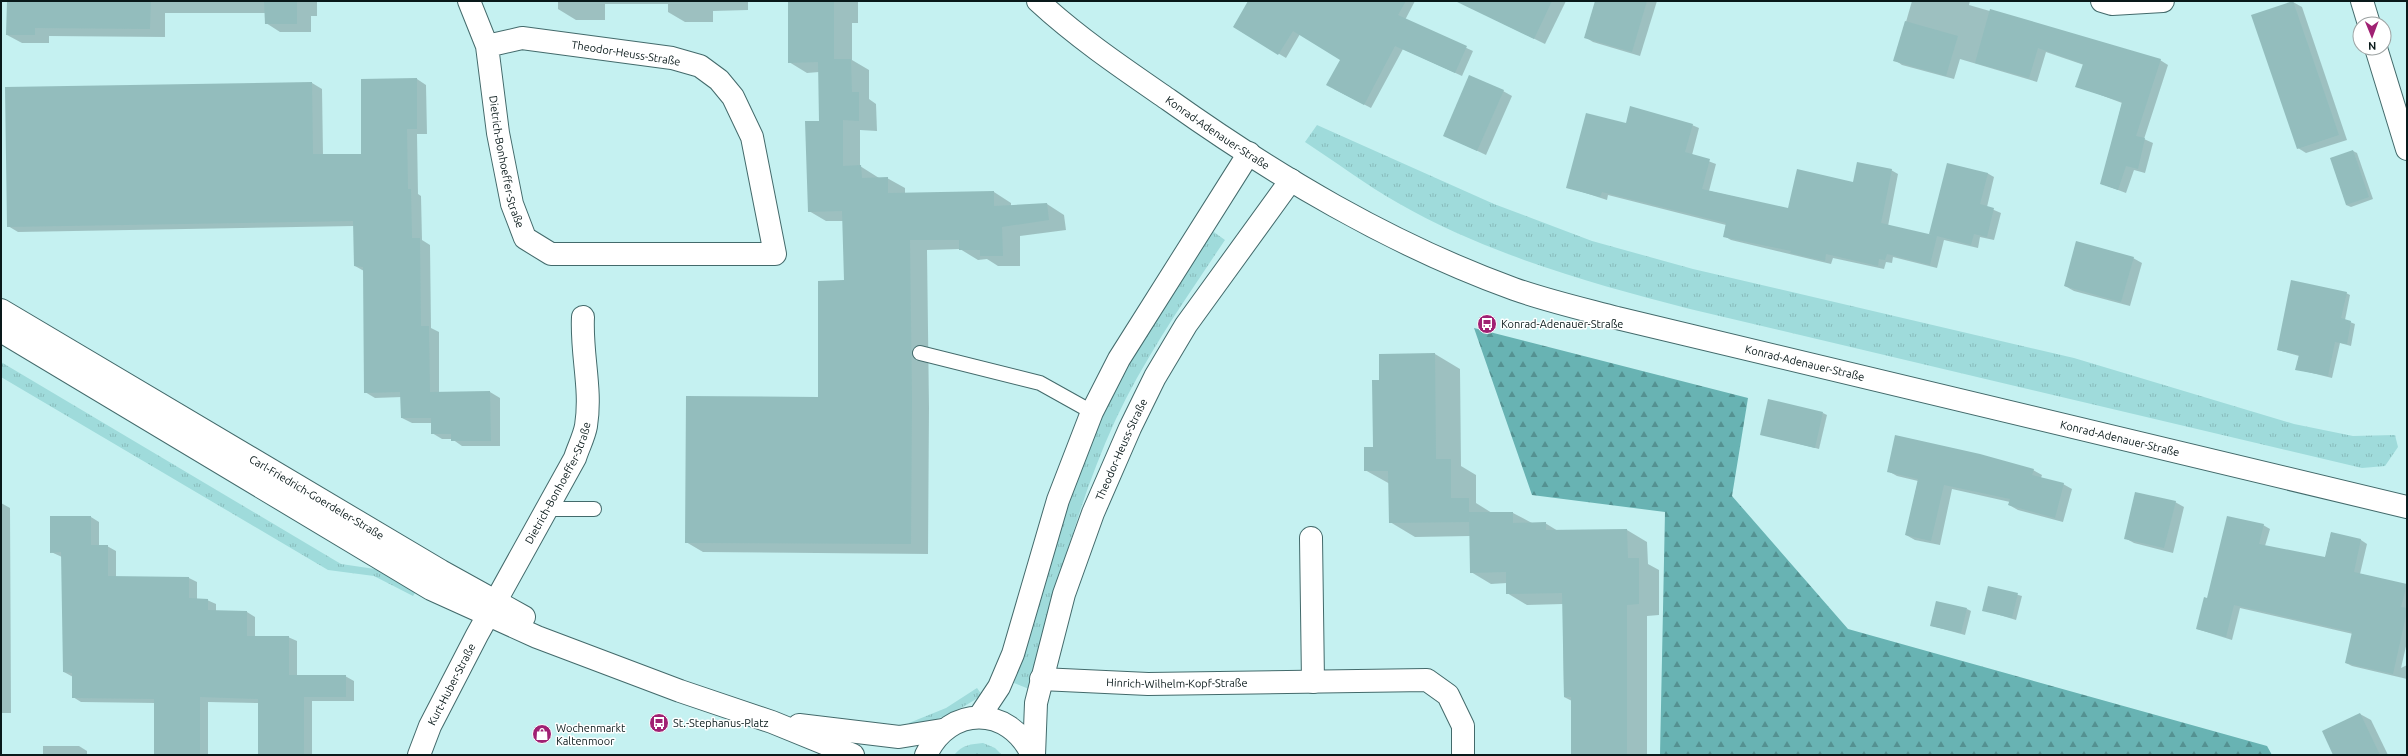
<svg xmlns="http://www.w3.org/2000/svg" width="2408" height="756" font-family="Ubuntu,sans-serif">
  <defs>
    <pattern id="grass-tufts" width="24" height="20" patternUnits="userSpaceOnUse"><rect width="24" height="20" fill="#9fdbdb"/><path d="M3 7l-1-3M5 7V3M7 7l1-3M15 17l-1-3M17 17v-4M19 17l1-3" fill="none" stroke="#8bb"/></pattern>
    <pattern id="forest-firs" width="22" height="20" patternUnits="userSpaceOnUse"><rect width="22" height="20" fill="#68b3b3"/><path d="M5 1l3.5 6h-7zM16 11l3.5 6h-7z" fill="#549191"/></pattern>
  </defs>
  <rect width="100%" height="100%" fill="#c5f1f1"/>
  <!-- grass -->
  <g fill="url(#grass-tufts)">
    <path d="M1317,125L1494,204L1592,241L1693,269L2074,358L2294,424L2353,436L2395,435L2398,447L2385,466L2362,468L1690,309C1590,283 1489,255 1398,203C1366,185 1336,162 1305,142Z"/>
    <path d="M1211,230L1225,240C1186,298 1145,357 1115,421C1076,506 1054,599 1029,689L1014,683L1066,503L1125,361Z"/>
    <polygon points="1,362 341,564 382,570 417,590 413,596 374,576 328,570 1,377"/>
    <path d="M977,688L982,695C959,711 935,722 908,727L909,723L946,708Z"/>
    <path d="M983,743L995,748L1002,755H954C962,745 971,744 983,743Z"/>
  </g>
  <!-- forest -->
  <polygon fill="url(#forest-firs)" points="1474,328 1748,398 1732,496 1848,629 2267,746 2272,755 1660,755 1665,512 1532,495"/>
  <!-- shadow -->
  <g fill="#0003">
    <polygon points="8,1 317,1 317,16 311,16 311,32 280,32 266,23 266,13 165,13 165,37 49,36 49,43 22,43 7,35"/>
    <polygon points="558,1 748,1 748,10 713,11 713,22 685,22 668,12 668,4 605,4 605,20 576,20 558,9"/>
    <polygon points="789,1 858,1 858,23 852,23 852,60 869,70 869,99 876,104 877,131 860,130 860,166 879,178 887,178 905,188 905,194 994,192 1011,203 1011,206 1047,204 1064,215 1066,230 1020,236 1020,266 998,266 987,259 978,260 960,249 927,250 929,408 928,554 703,552 686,542 819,398 845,281 843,221 826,221 809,211 820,122 819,72 807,73 789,62"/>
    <polygon points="1246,1 1415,1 1405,20 1473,51 1462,76 1403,49 1371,108 1334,89 1341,59 1300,34 1286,58 1234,27 1249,2"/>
    <polygon points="1492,1 1566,1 1545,44 1496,20"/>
    <polygon points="1596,1 1657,1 1640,56 1593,42 1585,37"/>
    <polygon points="1912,1 1970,1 1969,5 2160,60 2168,65 2144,139 2153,143 2145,173 2134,170 2126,193 2102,184 2122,103 2077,86 2084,65 2046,52 2037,82 1960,59 1954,79 1902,65 1895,60"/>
    <polygon points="2293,2 2302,7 2347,140 2306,153 2298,148"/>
    <polygon points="417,79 426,85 427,134 417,134 418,194 421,196 422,240 430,245 431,328 439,332 439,393 490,392 500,398 500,446 462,446 452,439 442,439 432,433 432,423 412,423 402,418 402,397 375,398 365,392 364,271 355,266 354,226 18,232 8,226 312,83 322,89 323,155 362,155"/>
    <polygon points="1503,91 1512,96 1486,155 1444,135"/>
    <polygon points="1626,124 1692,125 1699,128 1692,155 1716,164 1709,191 1788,209 1891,170 1898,174 1888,226 1934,236 1930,234 1987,173 1994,177 1987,207 2001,213 1994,240 1980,237 1978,248 1944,240 1937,268 1893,257 1892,263 1886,262 1884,269 1833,258 1831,264 1731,240 1724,236 1726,225 1608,195 1607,200 1567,187"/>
    <polygon points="2353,151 2357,153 2373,199 2351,207 2346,205"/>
    <polygon points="2133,258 2142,263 2130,306 2074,291 2065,286"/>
    <polygon points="2346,293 2350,295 2345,320 2355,324 2351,346 2340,343 2332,378 2296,369 2299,356 2278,350"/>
    <polygon points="1435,354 1460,369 1461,466 1476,475 1476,503 1492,513 1513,513 1532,523 1545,523 1558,531 1627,530 1647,542 1648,564 1659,570 1659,615 1647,616 1647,755 1572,755 1572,701 1564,697 1563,604 1527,605 1507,593 1507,583 1491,584 1471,572 1470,536 1415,537 1390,522 1390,484 1365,470 1374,448 1380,381"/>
    <polygon points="1823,413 1827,415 1819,449 1761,434"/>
    <polygon points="2033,470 2042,475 2041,478 2063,484 2072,489 2063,522 2018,510 2009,505 2010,502 1952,489 1940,545 1915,540 1906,535 1918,481 1897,476 1888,471"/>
    <polygon points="1,479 1,503 10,508 11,713 1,713"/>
    <polygon points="2175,502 2184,507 2173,553 2134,543 2125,538"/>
    <polygon points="51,517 91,517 99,522 99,546 107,546 116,551 116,577 189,578 197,582 197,600 207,600 216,604 216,611 247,612 255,617 255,637 288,637 297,641 297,676 345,676 354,681 354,701 312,701 312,754 319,755 259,755 259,703 208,702 208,755 155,755 155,703 81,702 73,697 73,677 64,672 62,557 51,552"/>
    <polygon points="2263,525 2270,529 2265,546 2325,559 2331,533 2361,540 2367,544 2360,574 2407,585 2407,642 2401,668 2407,665 2407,679 2352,666 2346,663 2353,634 2240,608 2232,640 2197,629 2208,599"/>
    <polygon points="1989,587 2022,596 2016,620 1983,610"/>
    <polygon points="1967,609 1971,611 1965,635 1932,626"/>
    <polygon points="2360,714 2371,720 2388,755 2334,755"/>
    <polygon points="43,746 79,746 87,751 87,755 43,755"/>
  </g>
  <!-- building -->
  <g fill="#93bdbd">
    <polygon points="7,1 151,1 150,29 35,28 35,35 6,35"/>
    <polygon points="264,1 297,1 297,24 265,24"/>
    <polygon points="788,1 834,1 834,59 851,59 852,92 859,92 859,121 843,120 843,166 861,165 862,178 888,177 888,193 994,191 994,206 1047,203 1049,220 1002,227 1003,256 980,256 980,250 959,250 959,240 910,240 912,397 911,544 685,543 686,396 818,397 818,281 844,280 842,211 808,212 805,121 819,121 818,62 788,63"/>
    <polygon points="1248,1 1406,1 1398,15 1467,46 1455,73 1395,46 1364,105 1326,85 1340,60 1293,31 1278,55 1233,27"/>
    <polygon points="1455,1 1552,1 1534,39"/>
    <polygon points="1595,1 1647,1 1632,52 1584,38"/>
    <polygon points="2293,1 2339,135 2297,149 2251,15"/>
    <polygon points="1990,9 2161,59 2136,136 2145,138 2138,169 2126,166 2118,190 2100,184 2122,102 2075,87 2083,64 2038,48 2029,78 1975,63"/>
    <polygon points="1905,21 1958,36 1946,76 1893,61"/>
    <polygon points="1469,75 1504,90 1477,151 1443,136"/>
    <polygon points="417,78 417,129 407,129 408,189 411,189 412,238 420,238 421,326 429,326 430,392 490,391 491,441 451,441 451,434 431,434 431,418 401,418 400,392 364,393 363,267 354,266 353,221 7,227 5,87 312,82 313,154 361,154 361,79"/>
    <polygon points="1630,106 1693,124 1685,152 1710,159 1702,189 1788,208 1797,169 1853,182 1857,162 1892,169 1881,223 1933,235 1929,234 1947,163 1988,173 1980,204 1994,208 1987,237 1974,234 1971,245 1937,236 1930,265 1887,254 1885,260 1879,259 1878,266 1826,254 1825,261 1790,253 1791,251 1723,237 1726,223 1602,192 1600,197 1566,188 1586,113 1626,123"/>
    <polygon points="2353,150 2369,197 2346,205 2330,158"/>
    <polygon points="2076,241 2134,257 2121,302 2064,286"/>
    <polygon points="2291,280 2347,292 2341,318 2351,321 2347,344 2335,342 2328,376 2295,370 2299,355 2277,350"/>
    <polygon points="1435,353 1436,459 1451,459 1451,498 1469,498 1469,522 1389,523 1388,471 1364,471 1364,447 1373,447 1372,380 1379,380 1379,354"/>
    <polygon points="1768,399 1823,412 1815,448 1760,435"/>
    <polygon points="1895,435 1980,454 2034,469 2032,475 2064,483 2055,518 2008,505 2010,499 1944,485 1931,541 1905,535 1918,479 1887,472"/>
    <polygon points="2135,492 2176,501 2164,548 2124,539"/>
    <polygon points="1469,512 1513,512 1513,523 1546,522 1546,530 1627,529 1628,558 1639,558 1639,604 1627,605 1627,755 1571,755 1571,697 1564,697 1562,593 1506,594 1506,572 1470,573"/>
    <polygon points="50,516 91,516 91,545 108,545 108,576 189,577 189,598 208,599 208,610 247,611 247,636 289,636 289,675 346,675 346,697 304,697 304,755 258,755 258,699 200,697 200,755 154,755 154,699 72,698 72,673 63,672 61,552 50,553"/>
    <polygon points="2227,516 2264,524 2259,544 2325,557 2331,532 2361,539 2354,572 2407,584 2401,607 2407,608 2407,611 2393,674 2345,663 2352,632 2234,605 2226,637 2196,629 2204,597 2207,598"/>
    <polygon points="1988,586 2018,593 2012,618 1982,611"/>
    <polygon points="1936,601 1967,608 1961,633 1930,626"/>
    <polygon points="2360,713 2380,755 2333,755 2322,731"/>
  </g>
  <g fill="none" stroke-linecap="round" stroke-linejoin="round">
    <defs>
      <g id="service">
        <polyline points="920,353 1040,383 1092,412"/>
        <polyline points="546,509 594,509"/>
      </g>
      <g id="pedestrian">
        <path id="s1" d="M469,1L487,46L498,133L512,204L525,238L551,254H775L752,137L733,97L719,80L700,66L672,58L522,38L487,46"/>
      </g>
      <g id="minor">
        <polyline points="2102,1 2112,4 2163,1"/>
        <polyline points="2362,1 2369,24"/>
        <polyline points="2376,48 2407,149"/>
        <polyline points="1311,538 1313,682"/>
        <path id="s2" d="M1041,679L1148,684L1427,680L1448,695L1463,726V755"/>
        <path id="s3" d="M419,755L430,726L477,635L575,458C578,448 584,437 586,426C592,389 581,354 583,317"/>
      </g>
      <g id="tertiary">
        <path id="s4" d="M1,310L441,571L524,617"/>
        <polyline points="1,331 431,589 537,637 680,691 772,722 853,755"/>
        <polyline points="799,725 899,737 942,730"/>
      </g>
      <g id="secondary">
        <path id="s5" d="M1038,1C1078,38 1124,69 1169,100C1276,176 1390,244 1514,289C1548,301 1583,309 1617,318L2407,507"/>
        <polyline points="979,717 999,687 1013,654 1058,500 1092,412 1119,359 1249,153"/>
        <path d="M926,755C949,705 1009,705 1032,755"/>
        <path id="s6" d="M1034,755L1036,703L1064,594L1093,513L1130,428L1155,377L1186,325L1291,180"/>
      </g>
    </defs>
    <!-- service casing -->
    <use href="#service" stroke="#436a6b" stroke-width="16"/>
    <!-- pedestrian casing -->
    <use href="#pedestrian" stroke="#436a6b" stroke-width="24"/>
    <!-- minor casing -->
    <use href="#minor" stroke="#436a6b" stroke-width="24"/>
    <!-- tertiary casing -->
    <use href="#tertiary" stroke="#436a6b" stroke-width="24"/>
    <!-- secondary casing -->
    <use href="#secondary" stroke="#436a6b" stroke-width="24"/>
    <!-- service -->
    <use href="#service" stroke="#fff" stroke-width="14"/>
    <!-- pedestrian -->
    <use href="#pedestrian" stroke="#fff" stroke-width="22"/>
    <!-- minor -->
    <use href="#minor" stroke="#fff" stroke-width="22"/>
    <!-- tertiary -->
    <use href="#tertiary" stroke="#fff" stroke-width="22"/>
    <!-- secondary -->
    <use href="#secondary" stroke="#fff" stroke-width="22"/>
  </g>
  <!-- icons -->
  <defs>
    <symbol id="bus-disc" viewBox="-11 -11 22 22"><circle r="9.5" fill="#a02173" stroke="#fff"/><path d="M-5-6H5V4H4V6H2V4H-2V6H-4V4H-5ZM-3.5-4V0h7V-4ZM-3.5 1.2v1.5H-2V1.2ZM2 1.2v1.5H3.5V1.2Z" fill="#fff"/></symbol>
    <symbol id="shop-disc" viewBox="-11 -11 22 22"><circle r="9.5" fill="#a02173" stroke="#fff"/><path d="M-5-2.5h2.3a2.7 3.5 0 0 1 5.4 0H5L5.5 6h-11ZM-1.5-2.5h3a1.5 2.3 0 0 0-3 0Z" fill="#fff"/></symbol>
  </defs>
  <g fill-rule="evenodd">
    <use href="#bus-disc" x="1476" y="313" width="22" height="22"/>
    <use href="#bus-disc" x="648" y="712" width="22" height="22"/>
    <use href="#shop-disc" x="531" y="723" width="22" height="22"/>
  </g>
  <g text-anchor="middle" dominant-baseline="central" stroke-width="3" stroke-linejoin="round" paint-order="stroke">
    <!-- street labels -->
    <g font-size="11" fill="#09191a" stroke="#fff">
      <text transform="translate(626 53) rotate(9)">Theodor-Heuss-Straße</text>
      <text stroke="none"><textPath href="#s5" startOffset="223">Konrad-Adenauer-Straße</textPath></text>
      <text stroke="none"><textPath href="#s1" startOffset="166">Dietrich-Bonhoeffer-Straße</textPath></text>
      <text stroke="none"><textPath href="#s5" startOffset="859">Konrad-Adenauer-Straße</textPath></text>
      <text stroke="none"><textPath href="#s5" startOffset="1183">Konrad-Adenauer-Straße</textPath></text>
      <text stroke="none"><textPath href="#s6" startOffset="320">Theodor-Heuss-Straße</textPath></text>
      <text stroke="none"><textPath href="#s3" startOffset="306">Dietrich-Bonhoeffer-Straße</textPath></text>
      <text stroke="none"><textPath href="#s4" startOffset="367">Carl-Friedrich-Goerdeler-Straße</textPath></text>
      <text stroke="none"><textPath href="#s2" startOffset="136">Hinrich-Wilhelm-Kopf-Straße</textPath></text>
      <text stroke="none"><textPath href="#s3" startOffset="78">Kurt-Huber-Straße</textPath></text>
    </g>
    <!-- poi labels -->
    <g font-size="11" fill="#09191a" stroke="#fff" text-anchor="start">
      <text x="1501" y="324">Konrad-Adenauer-Straße</text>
      <text x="673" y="723">St.-Stephanus-Platz</text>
      <text x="556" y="728">Wochenmarkt<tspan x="556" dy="13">Kaltenmoor</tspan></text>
    </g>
  </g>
  <!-- border -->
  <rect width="2408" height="756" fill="none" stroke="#09191a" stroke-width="4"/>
  <!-- north arrow -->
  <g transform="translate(2372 36) rotate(179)"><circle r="19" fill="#ffffff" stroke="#9da3a3"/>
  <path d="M0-3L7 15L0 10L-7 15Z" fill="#a02173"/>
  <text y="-6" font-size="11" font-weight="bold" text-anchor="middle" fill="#09191a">N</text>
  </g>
</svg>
